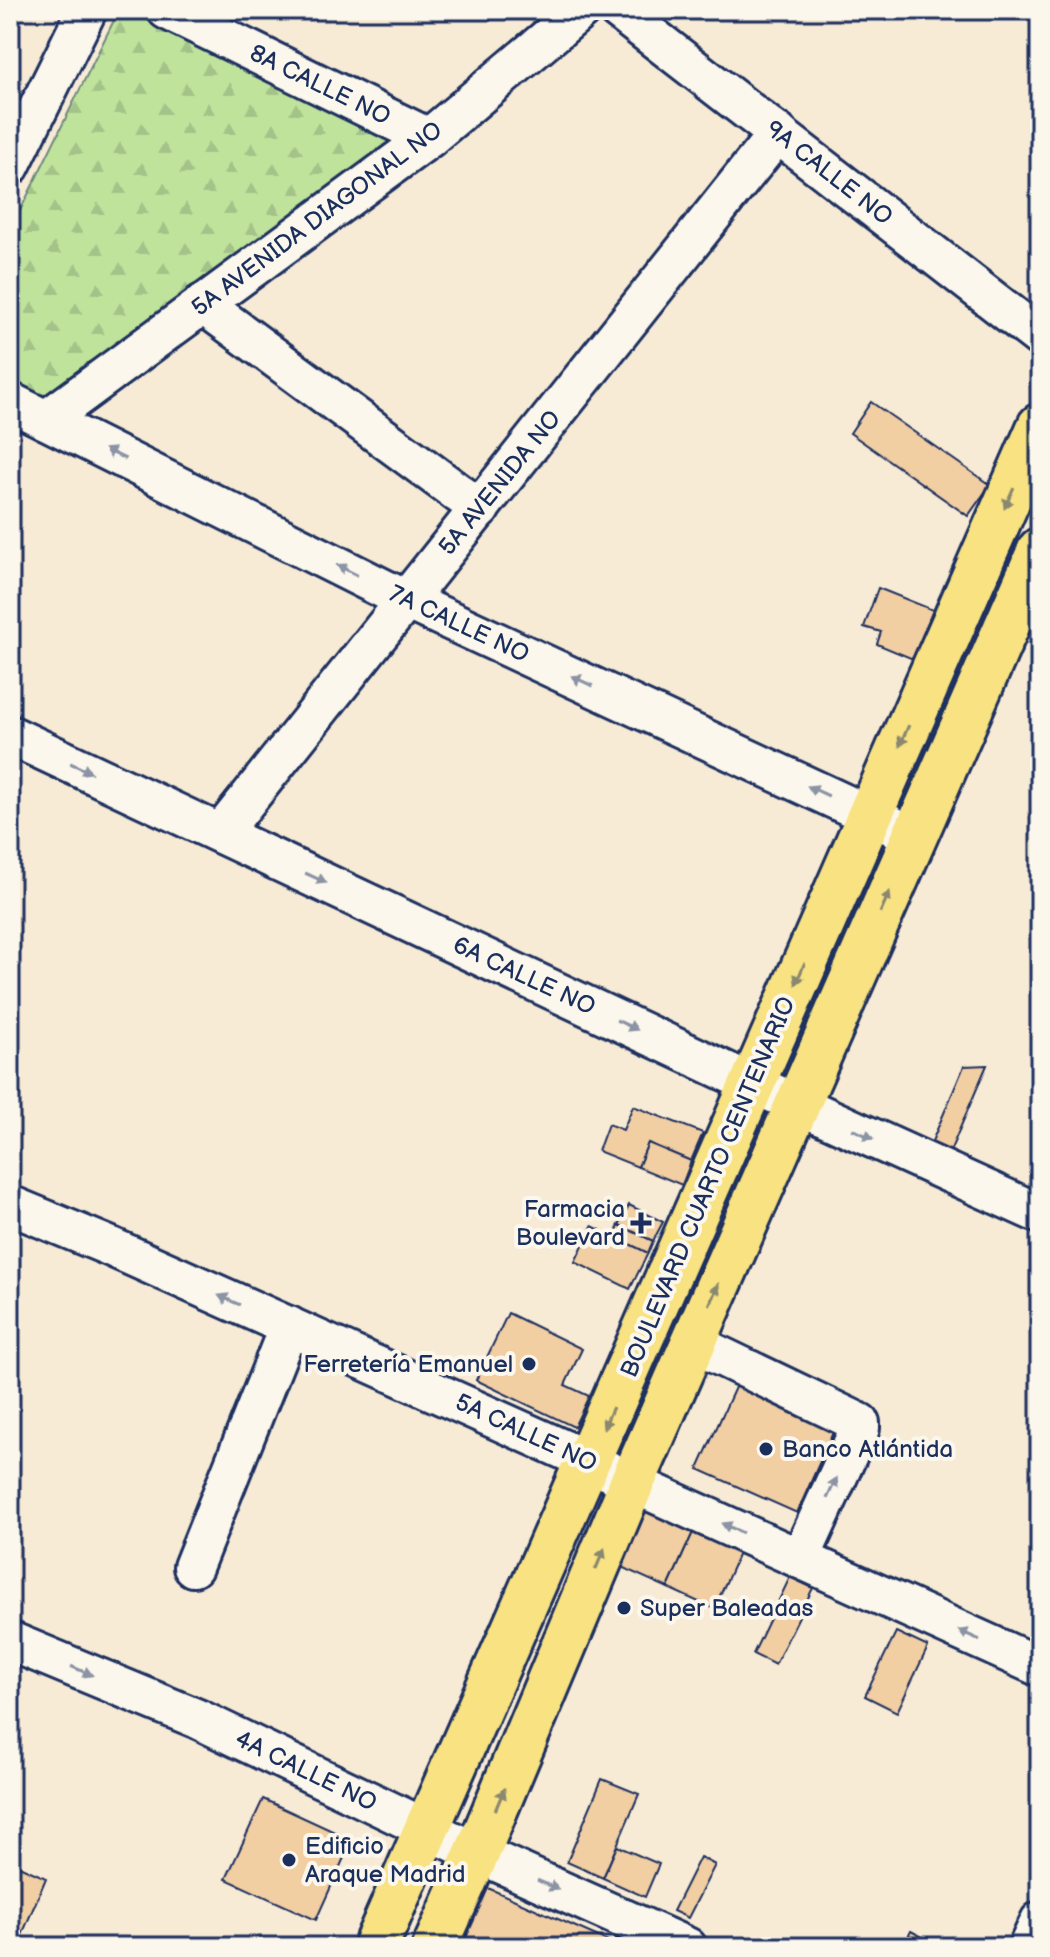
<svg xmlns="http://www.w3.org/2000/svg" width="1050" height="1957" font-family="'Balsamiq Sans',sans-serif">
  <defs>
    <pattern id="forest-firs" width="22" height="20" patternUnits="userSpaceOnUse" patternTransform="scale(2)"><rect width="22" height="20" fill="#c0e39c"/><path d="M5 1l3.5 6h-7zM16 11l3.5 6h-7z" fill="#a4c389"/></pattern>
  </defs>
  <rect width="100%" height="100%" fill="#f8ebd6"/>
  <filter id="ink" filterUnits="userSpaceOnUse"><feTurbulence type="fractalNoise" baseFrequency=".0125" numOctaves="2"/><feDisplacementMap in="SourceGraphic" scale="16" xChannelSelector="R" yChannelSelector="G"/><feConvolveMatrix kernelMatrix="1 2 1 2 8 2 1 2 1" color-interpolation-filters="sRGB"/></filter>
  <g filter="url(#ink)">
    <!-- forest -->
    <polygon fill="url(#forest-firs)" stroke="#6e897d" stroke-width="2" points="119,10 130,10 401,141 56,406 10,382 10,231"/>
    <!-- building -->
    <g fill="#f2cea3" stroke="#1b2f5e" stroke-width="2">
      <polygon points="871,402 990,485 968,516 850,433"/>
      <polygon points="878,588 933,610 913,659 877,644 881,632 864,627"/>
      <polygon points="987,1065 949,1154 930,1146 964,1066"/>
      <polygon points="633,1106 703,1133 691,1161 648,1143 638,1167 598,1151 608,1124 623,1130"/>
      <polygon points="648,1143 691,1161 682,1185 638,1167"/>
      <polygon points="629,1205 663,1222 653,1241 619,1225"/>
      <polygon points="619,1225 653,1241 648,1253 614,1237"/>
      <polygon points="592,1226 648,1253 630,1289 575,1262"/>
      <polygon points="508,1313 582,1349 565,1385 589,1396 574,1427 476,1380"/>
      <polygon points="736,1385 835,1428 797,1513 698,1469"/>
      <polygon points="651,1509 695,1528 668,1588 619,1566 644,1511"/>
      <polygon points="695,1528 741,1549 714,1609 668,1588"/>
      <polygon points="790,1577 813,1588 775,1665 753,1654"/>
      <polygon points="896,1632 928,1647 897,1712 865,1696"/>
      <polygon points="602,1779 639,1794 603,1878 567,1862"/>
      <polygon points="263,1799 352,1840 316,1920 226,1879"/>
      <polygon points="617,1846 659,1864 645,1897 603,1878"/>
      <polygon points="700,1857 715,1865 688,1918 673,1911"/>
      <polygon points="10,1862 46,1878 17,1947 10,1947"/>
      <polygon points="488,1888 621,1947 462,1947"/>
      <polygon points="911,1931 941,1947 903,1947"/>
    </g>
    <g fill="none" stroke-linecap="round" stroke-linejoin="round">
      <defs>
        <g id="minor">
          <polyline points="167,10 429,138"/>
          <polyline points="618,10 1040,337"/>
          <polyline points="10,166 87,10"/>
          <polyline points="202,304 480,509"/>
          <polyline points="10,402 406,600 914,836"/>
          <polyline points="46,420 429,138 581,10"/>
          <polyline points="10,735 753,1084 1040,1214"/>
          <polyline points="221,833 778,133"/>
          <polyline points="10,1205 109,1246 589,1461 632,1483 1040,1667"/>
          <polyline points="693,1343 860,1423 860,1428 800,1559"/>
          <polyline points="193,1567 289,1326"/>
          <polyline points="10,1641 198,1719 477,1853 687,1947"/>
          <polyline points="1028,1947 1040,1921"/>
        </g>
        <g id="major">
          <polyline points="375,1947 1040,426"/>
          <polyline points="435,1947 477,1853 632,1483 1040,550"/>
        </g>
      </defs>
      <!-- minor casing -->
      <use href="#minor" stroke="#1b2f5e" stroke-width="44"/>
      <!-- major casing -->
      <use href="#major" stroke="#1b2f5e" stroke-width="50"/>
      <!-- minor -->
      <use href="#minor" stroke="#fbf7ec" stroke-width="38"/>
      <!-- major -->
      <use href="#major" stroke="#f8e281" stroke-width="44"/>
    </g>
    <!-- one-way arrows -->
    <defs><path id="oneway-solid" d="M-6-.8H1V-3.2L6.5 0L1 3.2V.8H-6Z" transform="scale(2)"/></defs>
    <g fill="#8b93a5">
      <use href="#oneway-solid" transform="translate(115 454) rotate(-154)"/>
      <use href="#oneway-solid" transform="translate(347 570) rotate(-153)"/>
      <use href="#oneway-solid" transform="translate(582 681) rotate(-155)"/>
      <use href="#oneway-solid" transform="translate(81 768) rotate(25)"/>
      <use href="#oneway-solid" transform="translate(818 791) rotate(-155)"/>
      <use href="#oneway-solid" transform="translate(316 878) rotate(25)"/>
      <use href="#oneway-solid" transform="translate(627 1025) rotate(25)"/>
      <use href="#oneway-solid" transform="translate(863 1134) rotate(25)"/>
      <use href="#oneway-solid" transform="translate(229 1300) rotate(-156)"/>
      <use href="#oneway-solid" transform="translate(832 1488) rotate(-65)"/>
      <use href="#oneway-solid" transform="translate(732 1528) rotate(-156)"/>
      <use href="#oneway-solid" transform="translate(969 1635) rotate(-156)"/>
      <use href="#oneway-solid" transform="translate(82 1671) rotate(23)"/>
      <use href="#oneway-solid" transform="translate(548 1885) rotate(24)"/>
    </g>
    <g fill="#8a8870">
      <use href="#oneway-solid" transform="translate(1009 498) rotate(114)"/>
      <use href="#oneway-solid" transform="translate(904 736) rotate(114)"/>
      <use href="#oneway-solid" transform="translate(885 902) rotate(-66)"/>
      <use href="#oneway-solid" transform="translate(800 974) rotate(113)"/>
      <use href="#oneway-solid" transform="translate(714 1294) rotate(-67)"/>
      <use href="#oneway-solid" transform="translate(608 1418) rotate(114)"/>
      <use href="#oneway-solid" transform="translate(600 1559) rotate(-67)"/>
      <use href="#oneway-solid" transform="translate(500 1799) rotate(-67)"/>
    </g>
  </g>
  <!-- markers -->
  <g fill="#1b2f5e" stroke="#fbf7ec" stroke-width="3">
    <path d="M637 1211h8v8h8v8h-8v8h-8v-8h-8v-8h8z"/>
    <circle cx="529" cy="1364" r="8"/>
    <circle cx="766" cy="1449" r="8"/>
    <circle cx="624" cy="1608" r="8"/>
    <circle cx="289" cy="1860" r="8"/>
  </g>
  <g text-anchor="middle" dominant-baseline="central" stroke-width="8" stroke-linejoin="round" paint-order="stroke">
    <!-- street labels -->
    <g font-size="24" fill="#1b2f5e" stroke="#fbf7ec">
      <text transform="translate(320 85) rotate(26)">8A CALLE NO</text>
      <text transform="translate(829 173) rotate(38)">9A CALLE NO</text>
      <text transform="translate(317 219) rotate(-37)">5A AVENIDA DIAGONAL NO</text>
      <text transform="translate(500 483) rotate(-51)">5A AVENIDA NO</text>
      <text transform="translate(459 624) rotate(25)">7A CALLE NO</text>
      <text transform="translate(524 976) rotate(25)">6A CALLE NO</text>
      <text transform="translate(708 1187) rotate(-67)">BOULEVARD CUARTO CENTENARIO</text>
      <text transform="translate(526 1433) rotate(25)">5A CALLE NO</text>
      <text transform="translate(306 1771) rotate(26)">4A CALLE NO</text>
    </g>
    <!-- poi labels -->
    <g font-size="24" fill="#1b2f5e" stroke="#fbf7ec" text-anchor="start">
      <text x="625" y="1209" text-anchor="end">Farmacia<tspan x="625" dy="28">Boulevard</tspan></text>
      <text x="513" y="1364" text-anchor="end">Ferretería Emanuel</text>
      <text x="782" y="1449">Banco Atlántida</text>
      <text x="640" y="1608">Super Baleadas</text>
      <text x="305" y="1846">Edificio<tspan x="305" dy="28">Araque Madrid</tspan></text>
    </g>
  </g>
  <!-- margin -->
  <rect width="1050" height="1957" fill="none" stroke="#fbf7ec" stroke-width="40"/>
  <rect x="20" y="20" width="1010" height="1917" fill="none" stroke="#1b2f5e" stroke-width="3" filter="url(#ink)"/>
</svg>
